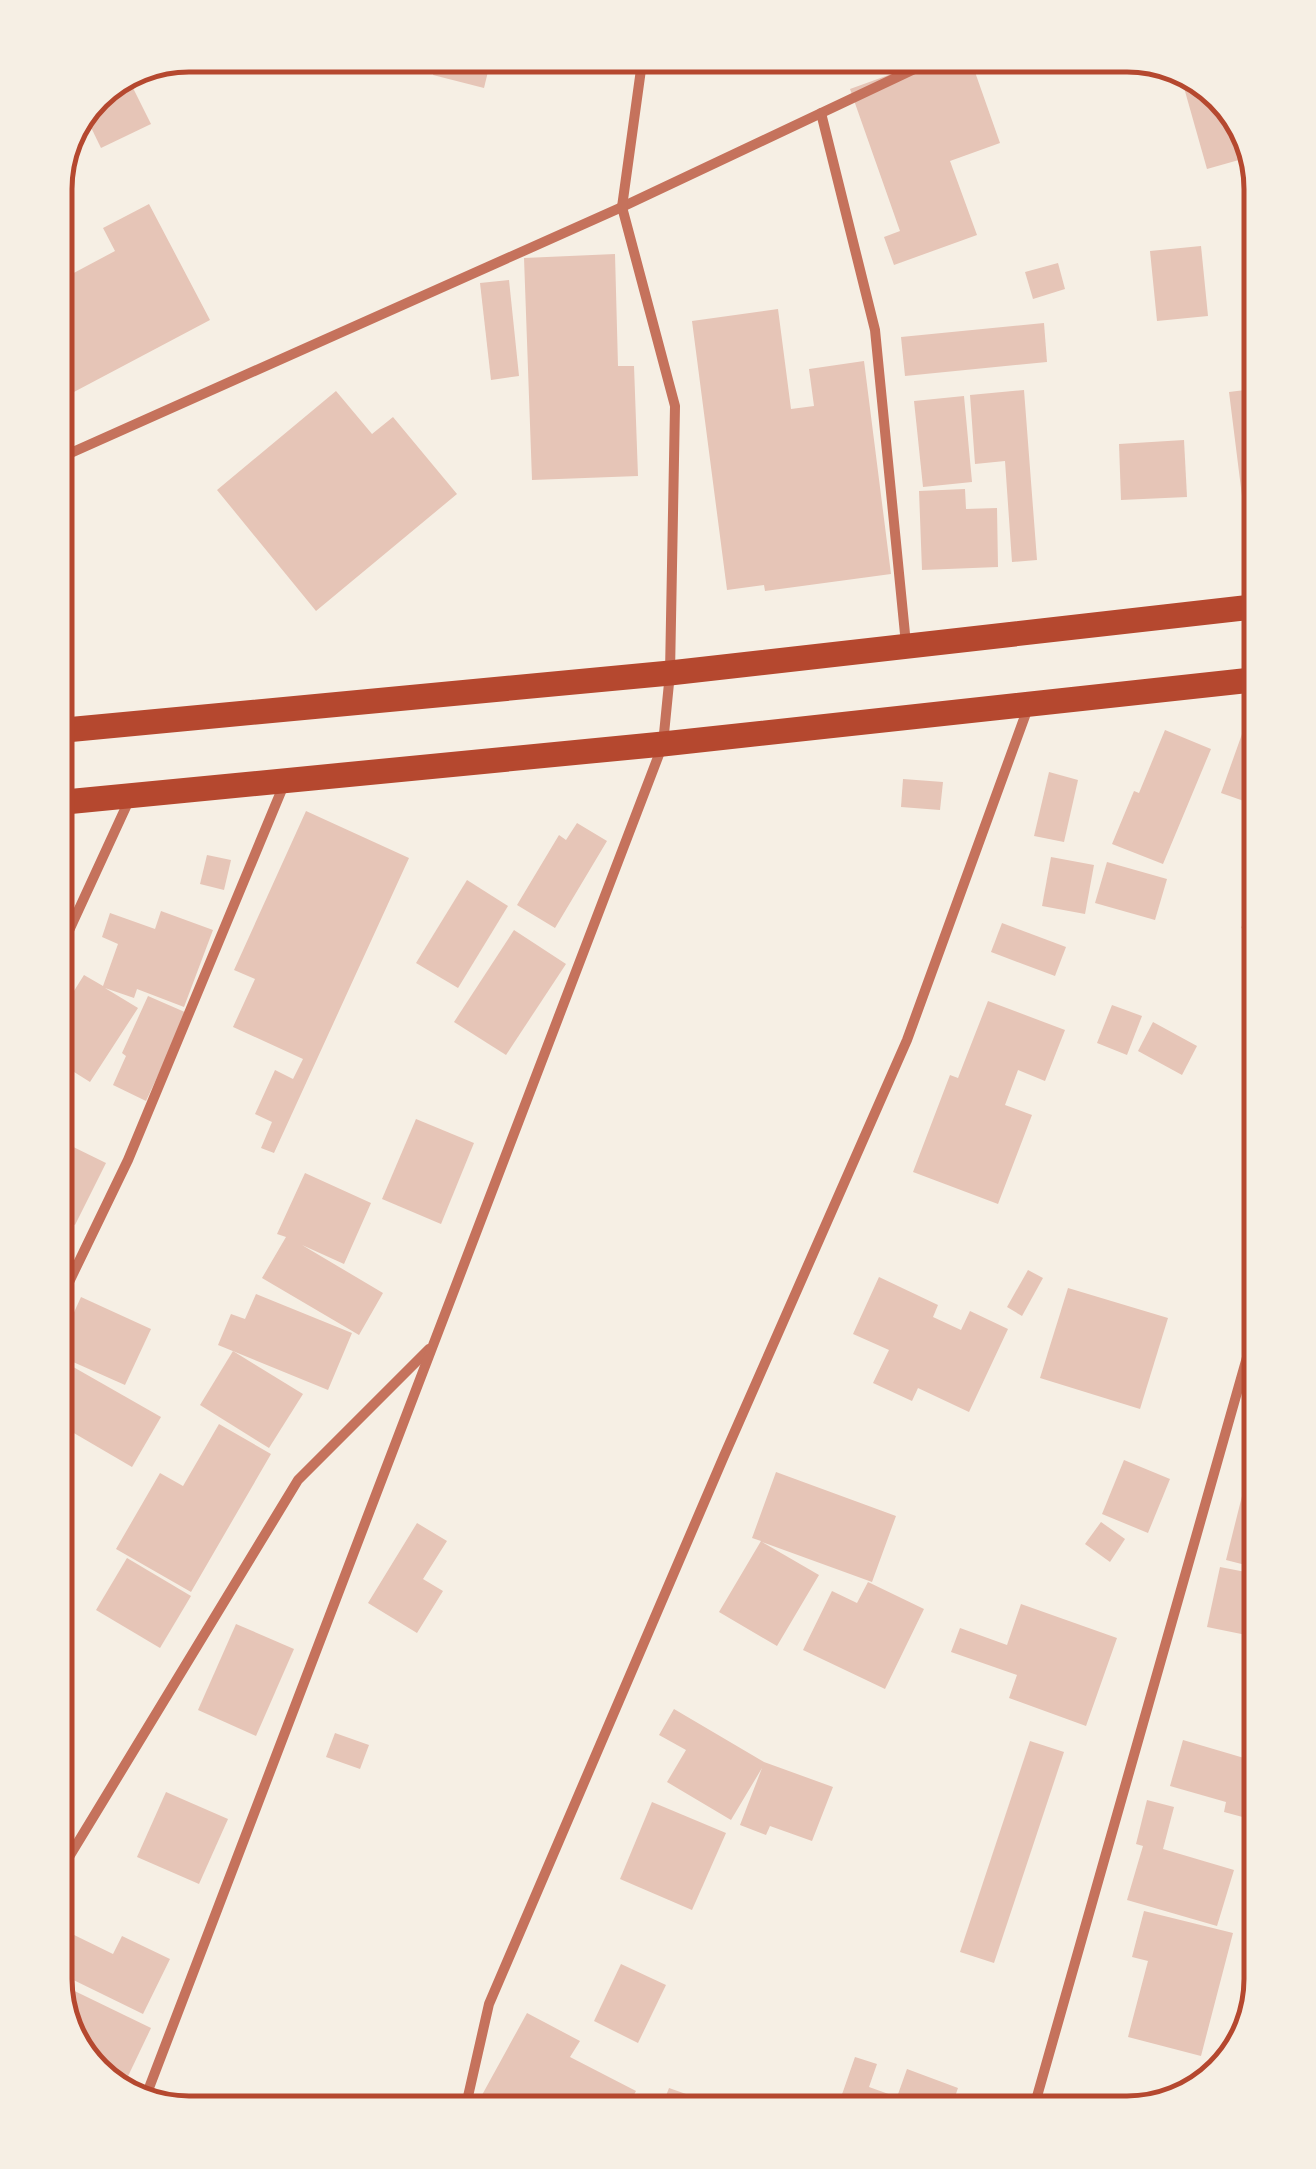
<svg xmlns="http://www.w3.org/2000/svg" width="1316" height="2169" font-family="'Golos Text',sans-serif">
  <rect width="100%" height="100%" fill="#f6efe4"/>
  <!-- building -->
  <g fill="#e6c5b7">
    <polygon points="438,55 492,55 484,88 433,75"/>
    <polygon points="743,55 794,55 752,74"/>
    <polygon points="944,55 969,55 1000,143 950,161 977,235 894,265 884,237 900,231 850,89"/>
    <polygon points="1179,70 1202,78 1247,131 1253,156 1207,169"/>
    <polygon points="129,80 151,124 101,148 85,115 95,94"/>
    <polygon points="149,204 210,320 55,402 55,283 115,251 103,228"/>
    <polygon points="1201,246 1208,316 1157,321 1150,251"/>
    <polygon points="615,254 618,366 634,366 638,476 532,480 524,258"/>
    <polygon points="1058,263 1065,289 1033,299 1025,272"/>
    <polygon points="509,280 519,376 491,380 480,283"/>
    <polygon points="778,309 791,409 814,406 809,369 864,361 891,574 765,591 764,585 727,590 692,321"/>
    <polygon points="1044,323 1047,362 905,376 901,337"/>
    <polygon points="1261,388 1261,526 1246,528 1229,392"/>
    <polygon points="1024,390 1037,560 1012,562 1005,461 975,464 970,395"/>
    <polygon points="336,391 372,434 393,417 457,494 316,611 217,490"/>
    <polygon points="964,396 972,482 923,487 914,401"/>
    <polygon points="1184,440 1187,497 1121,500 1119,444"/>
    <polygon points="965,489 966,509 997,508 998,567 922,570 919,491"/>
    <polygon points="1165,730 1211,749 1163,864 1112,844 1134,791 1139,793"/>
    <polygon points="1242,734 1261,741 1261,807 1221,793"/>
    <polygon points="1049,772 1078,780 1064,842 1034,836"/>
    <polygon points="903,779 943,782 940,810 901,807"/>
    <polygon points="306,811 409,858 274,1153 261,1148 272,1122 255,1114 275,1070 293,1079 303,1059 233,1027 255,979 234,970"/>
    <polygon points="577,823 607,841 555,928 517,905 559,835 566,840"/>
    <polygon points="207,855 231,860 224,890 200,884"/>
    <polygon points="1051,857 1094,865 1085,914 1042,906"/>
    <polygon points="1107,862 1167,879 1155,920 1095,903"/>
    <polygon points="1261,874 1261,935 1241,928"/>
    <polygon points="467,880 508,906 458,988 416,963"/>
    <polygon points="161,911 213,930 184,1007 137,989 134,998 105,988 138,1008 90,1082 55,1060 55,1021 84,975 103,986 118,944 102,937 110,913 155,929"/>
    <polygon points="1002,923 1066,947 1055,976 991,952"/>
    <polygon points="514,930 566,964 506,1055 454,1022"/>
    <polygon points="148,996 187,1013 146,1101 113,1085 126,1056 122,1053"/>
    <polygon points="988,1001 1065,1030 1045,1081 1018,1070 1005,1105 1032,1115 998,1204 913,1172 950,1075 958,1078"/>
    <polygon points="1112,1005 1142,1016 1127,1055 1097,1043"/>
    <polygon points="1153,1022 1197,1046 1182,1075 1138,1051"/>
    <polygon points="416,1119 474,1143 441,1224 382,1199"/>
    <polygon points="55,1138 106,1163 75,1225 55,1215"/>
    <polygon points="305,1173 371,1203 344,1264 302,1245 383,1293 359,1335 262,1278 286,1237 277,1234"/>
    <polygon points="1028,1270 1043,1278 1022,1316 1007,1307"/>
    <polygon points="879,1277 938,1305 933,1317 961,1330 970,1311 1008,1329 969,1412 918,1388 912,1401 873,1383 889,1350 853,1334"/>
    <polygon points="1068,1288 1168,1318 1140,1409 1040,1378"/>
    <polygon points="256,1294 352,1333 328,1390 218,1345 231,1314 245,1319"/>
    <polygon points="81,1297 151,1329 125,1385 55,1354"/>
    <polygon points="233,1351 303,1394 269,1448 200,1405"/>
    <polygon points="61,1360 161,1417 132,1467 55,1422 55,1371"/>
    <polygon points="1260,1374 1261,1374 1261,1424 1248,1420"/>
    <polygon points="219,1424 271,1454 191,1592 116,1549 160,1473 183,1486"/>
    <polygon points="1124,1460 1170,1479 1148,1533 1102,1514"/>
    <polygon points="1250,1464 1261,1467 1261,1569 1226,1560"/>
    <polygon points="776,1472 896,1516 872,1582 762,1542 819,1575 777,1646 719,1612 761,1541 752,1538"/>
    <polygon points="1101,1522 1125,1539 1110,1562 1085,1544"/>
    <polygon points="417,1523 447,1541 423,1579 443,1591 417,1633 368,1603"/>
    <polygon points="127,1558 191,1596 160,1648 96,1610"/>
    <polygon points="1220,1567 1261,1575 1261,1638 1207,1627"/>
    <polygon points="868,1582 924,1609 885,1689 803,1650 832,1591 857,1603"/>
    <polygon points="1021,1604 1117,1638 1086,1726 1009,1698 1017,1675 951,1652 960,1628 1007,1645"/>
    <polygon points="55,1610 72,1622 55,1645"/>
    <polygon points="236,1624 294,1649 256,1736 198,1710"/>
    <polygon points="674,1709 764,1762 833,1787 812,1841 770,1826 766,1835 740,1825 762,1768 731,1820 667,1782 686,1750 659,1735"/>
    <polygon points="335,1733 369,1745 360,1769 326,1757"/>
    <polygon points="1183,1740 1261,1763 1261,1822 1224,1812 1226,1802 1170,1786"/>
    <polygon points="1030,1741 1064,1752 994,1963 960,1952"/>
    <polygon points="166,1792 228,1819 199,1884 137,1857"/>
    <polygon points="1147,1800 1174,1807 1163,1849 1234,1870 1217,1926 1127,1900 1143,1846 1136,1844"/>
    <polygon points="652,1802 726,1833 692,1910 620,1879"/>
    <polygon points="1144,1911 1233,1933 1201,2056 1128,2037 1148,1961 1132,1957"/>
    <polygon points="70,1933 113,1954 122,1936 170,1959 143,2014 55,1971 55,1962"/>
    <polygon points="621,1964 666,1985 638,2043 594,2021"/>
    <polygon points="56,1982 151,2028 120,2093 114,2091 69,2038"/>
    <polygon points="527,2013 580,2041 570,2057 636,2091 624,2114 517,2114 482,2095"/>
    <polygon points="855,2057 877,2064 869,2087 897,2097 907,2069 958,2088 949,2114 871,2114 839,2103"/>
    <polygon points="669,2088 740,2113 740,2114 659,2114"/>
  </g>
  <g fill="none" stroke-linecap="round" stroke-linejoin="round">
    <!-- minor -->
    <g stroke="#c5725c" stroke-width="10">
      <polyline points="821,113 875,330 906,644"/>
      <polyline points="55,460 622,207 944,55"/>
      <polyline points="55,961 131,796"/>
      <polyline points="55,1311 128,1160 285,782"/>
      <polyline points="55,1880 298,1480 429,1349"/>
      <polyline points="144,2101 663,744 670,673 675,406 622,207 643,55"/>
      <polyline points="464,2114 489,2004 724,1456 907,1040 1029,705"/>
      <polyline points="1032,2114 1261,1308"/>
    </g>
    <!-- primary -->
    <g stroke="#b5482f" stroke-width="25">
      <polyline points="55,731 670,673 1261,606"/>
      <polyline points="55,803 663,744 1261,679"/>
    </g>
  </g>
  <!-- crop -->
  <path d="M0 0H1316V2169H0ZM189 72H1127A117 117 0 0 1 1244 189V1979A117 117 0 0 1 1127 2096H189A117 117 0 0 1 72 1979V189A117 117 0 0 1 189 72Z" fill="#f6efe4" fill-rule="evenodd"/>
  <path fill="none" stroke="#b5482f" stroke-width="5" d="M189 72H1127A117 117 0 0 1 1244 189V1979A117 117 0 0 1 1127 2096H189A117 117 0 0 1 72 1979V189A117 117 0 0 1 189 72Z"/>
</svg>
